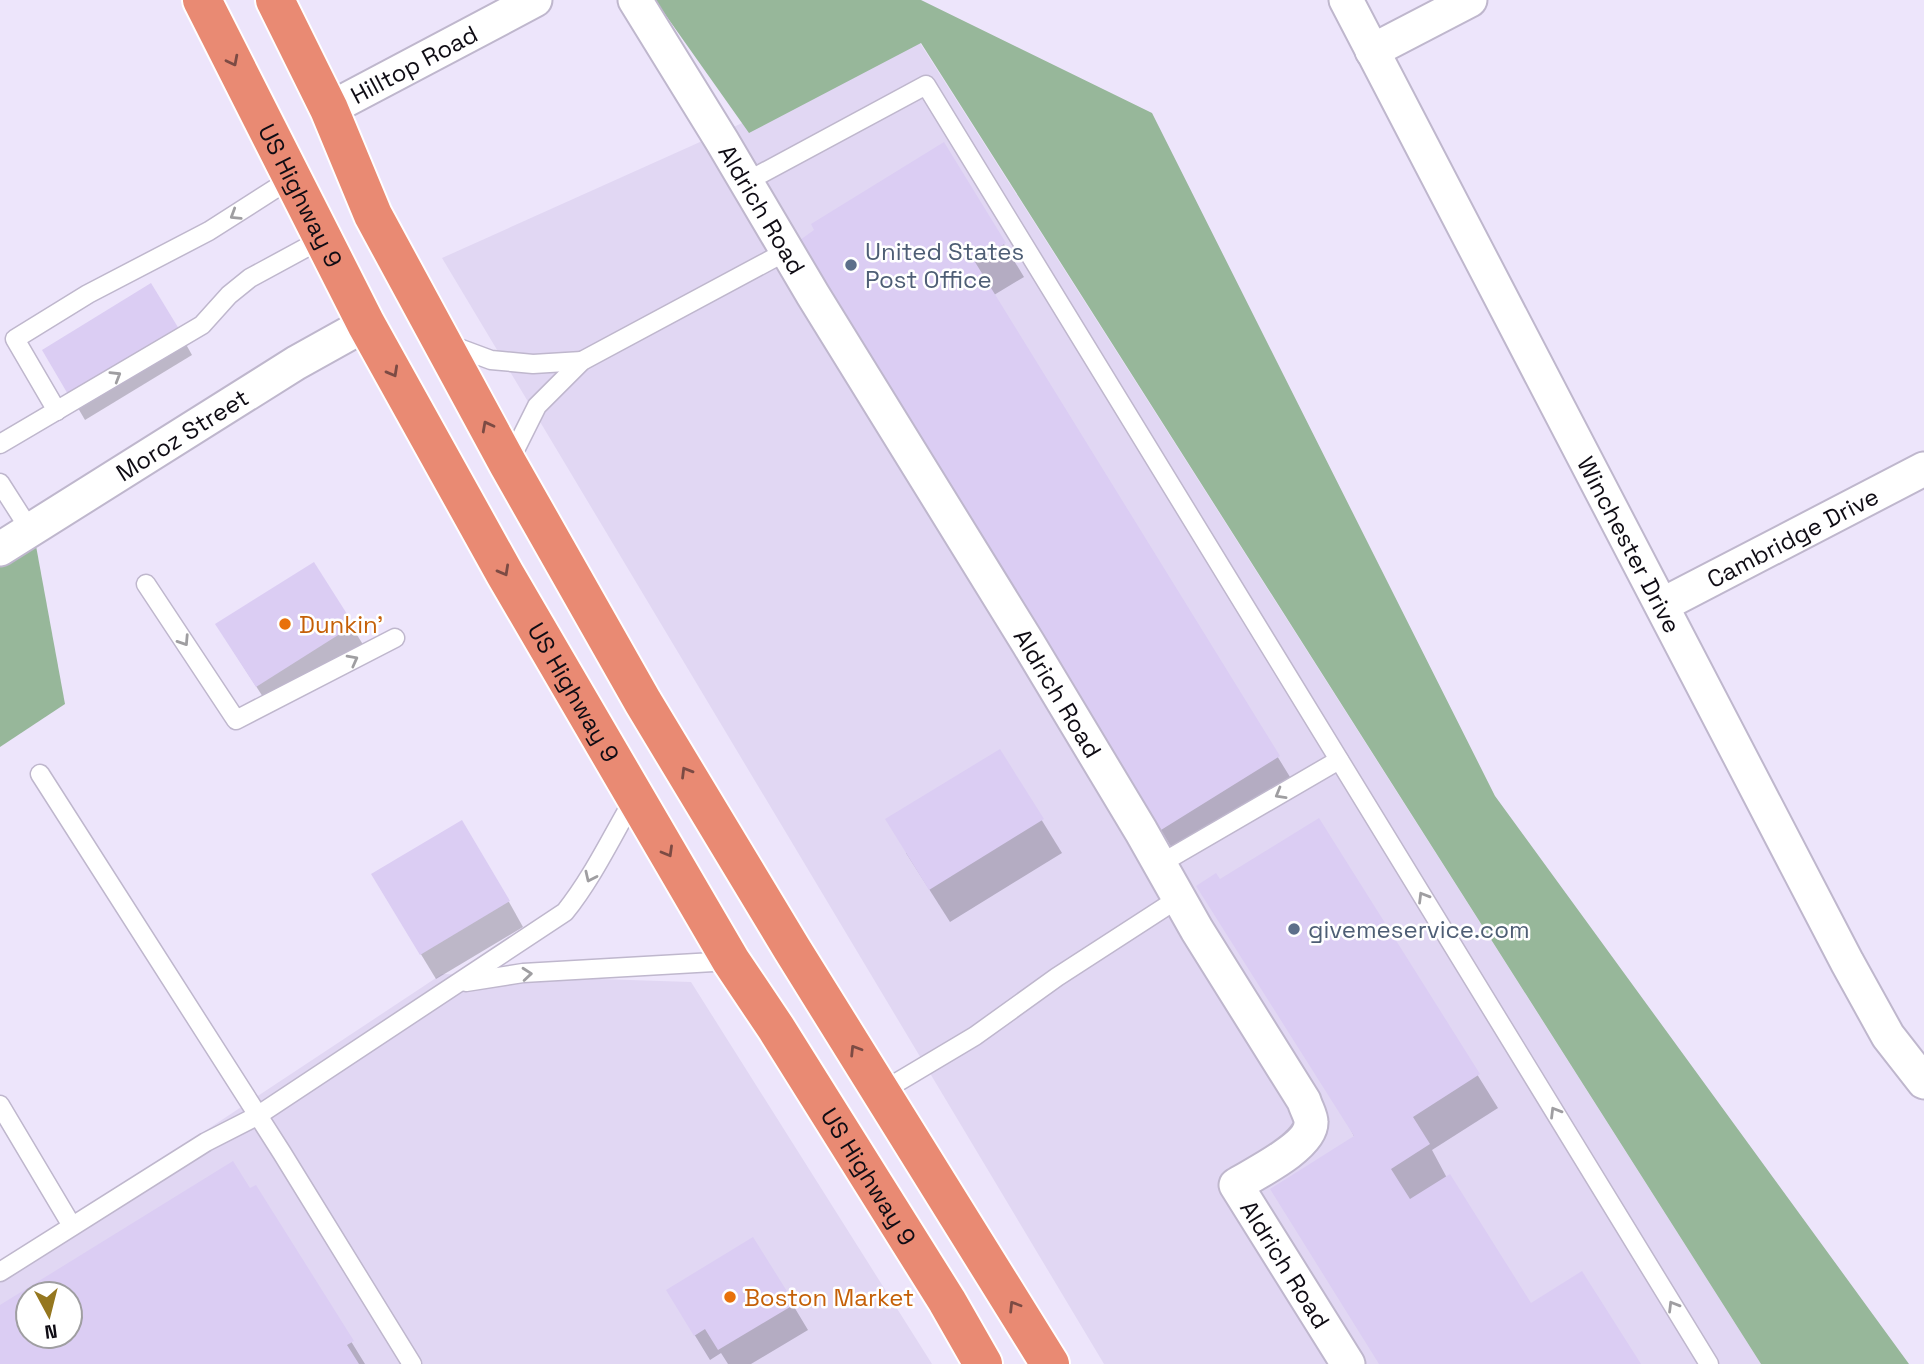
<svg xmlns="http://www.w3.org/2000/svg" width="1924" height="1364" font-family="'Space Grotesk',sans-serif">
  <rect width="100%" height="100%" fill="#ede5fb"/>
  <!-- built -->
  <g fill="#e1d7f3" fill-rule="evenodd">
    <polygon points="920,43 1761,1364 1104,1364 442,258"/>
    <path d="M442,974L691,982L932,1364H0V1267ZM28,1294H70V1336H28Z"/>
  </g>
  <!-- forest -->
  <g fill="#97b79a">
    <polygon points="655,0 921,0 1152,113 1495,796 1909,1364 1761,1364 921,43 749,133"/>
    <polygon points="34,535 65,704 0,747 0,555"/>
  </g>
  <!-- shadow -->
  <g fill="#0003" fill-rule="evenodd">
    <polygon points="943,144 1024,277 994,295 1298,790 1181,863 821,273"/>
    <polygon points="178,330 192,355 85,420 44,350"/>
    <polygon points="313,564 367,651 272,711 232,649"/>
    <polygon points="999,751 1062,853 950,922 906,853"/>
    <polygon points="1319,820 1498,1108 1432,1150 1447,1178 1531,1305 1639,1364 1380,1364 1355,1138 1220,882"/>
    <polygon points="388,900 509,902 523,927 436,979"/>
    <path d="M256,1187L365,1364H0V1307ZM28,1294H70V1336H28Z"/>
    <polygon points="793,1305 808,1330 751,1364 728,1364 721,1353 710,1360 683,1316"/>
  </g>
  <!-- building -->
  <g fill="#dbcdf3" fill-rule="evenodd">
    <polygon points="944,142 1006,243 975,262 1280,756 1161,830 800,240 814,230 811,224"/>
    <polygon points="151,283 179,329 69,396 42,350"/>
    <polygon points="314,562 354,625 256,687 215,624"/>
    <polygon points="1000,749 1044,819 929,890 885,819"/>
    <polygon points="1319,818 1480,1074 1413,1117 1430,1144 1391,1169 1410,1199 1450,1174 1531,1303 1582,1271 1641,1364 1379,1364 1270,1189 1354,1136 1196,886 1216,873 1220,879"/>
    <polygon points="462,820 510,901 420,955 371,874"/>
    <path d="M233,1161L250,1188L256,1185L354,1341L347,1345L359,1364H0V1305ZM28,1294H70V1336H28Z"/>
    <polygon points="753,1237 795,1304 718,1350 705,1329 694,1336 666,1290"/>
  </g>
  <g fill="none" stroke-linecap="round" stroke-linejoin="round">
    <defs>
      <g id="lane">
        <polyline points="746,182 926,85 1709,1364"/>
        <polyline points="448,344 491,360 533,364 582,361"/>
        <polyline points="57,411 15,339 88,294 209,231 292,178"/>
        <polyline points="0,444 202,325 229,295 250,278 322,239"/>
        <polyline points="508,464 537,406 582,361 787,251"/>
        <polyline points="0,483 30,530"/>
        <polyline points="146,584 236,720 395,638"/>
        <polyline points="40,774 282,1153 412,1364"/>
        <polyline points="1160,864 1339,760"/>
        <polyline points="466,982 523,973 731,961"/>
        <polyline points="881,1092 975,1036 1057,977 1179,898"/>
        <polyline points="0,1105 72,1226"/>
        <path d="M0,1272L206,1142L257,1116L565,912C593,877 612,836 635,797"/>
      </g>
      <g id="street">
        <path id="s1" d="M635,0L722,141L813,295L1028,643L1141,831L1197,930L1304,1101C1306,1108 1311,1116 1311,1122C1312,1146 1254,1174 1236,1185L1348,1364"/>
        <path id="s2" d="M1346,0L1847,962L1888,1036L1924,1082"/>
        <polyline points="1372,51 1470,0"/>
        <path id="s3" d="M329,109L535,0"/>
        <path id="s4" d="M0,549L296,363L366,324"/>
        <path id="s5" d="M1662,605L1924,469"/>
      </g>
      <g id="highway">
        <path id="s6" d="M202,0L366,324L505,574L731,961L776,1028L947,1301L983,1364"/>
        <polyline points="275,0 329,109 373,215 508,464 643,702 792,949 1050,1364"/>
      </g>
    </defs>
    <!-- lane casing -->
    <use href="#lane" stroke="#bfb7cd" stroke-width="21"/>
    <!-- street casing -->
    <use href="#street" stroke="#bfb7cd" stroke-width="37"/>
    <!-- highway casing -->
    <use href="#highway" stroke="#fff" stroke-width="42"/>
    <!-- lane -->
    <use href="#lane" stroke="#fff" stroke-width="18"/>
    <!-- street -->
    <use href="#street" stroke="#fff" stroke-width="33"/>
    <!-- highway -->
    <use href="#highway" stroke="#e98a73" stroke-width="38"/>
  </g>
  <!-- one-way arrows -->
  <defs><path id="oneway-chevron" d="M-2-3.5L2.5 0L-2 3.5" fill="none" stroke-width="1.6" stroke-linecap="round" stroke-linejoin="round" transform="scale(1.75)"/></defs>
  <g stroke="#7c4b44">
    <use href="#oneway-chevron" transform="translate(233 61) rotate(63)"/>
    <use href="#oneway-chevron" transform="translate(393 372) rotate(61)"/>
    <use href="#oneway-chevron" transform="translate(487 426) rotate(-118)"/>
    <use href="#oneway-chevron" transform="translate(504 571) rotate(61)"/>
    <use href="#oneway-chevron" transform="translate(686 772) rotate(-121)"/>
    <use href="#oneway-chevron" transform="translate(668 852) rotate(60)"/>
    <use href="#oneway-chevron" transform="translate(855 1050) rotate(-122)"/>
    <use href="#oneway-chevron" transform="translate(1014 1306) rotate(-122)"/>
  </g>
  <g stroke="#9f9ea1">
    <use href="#oneway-chevron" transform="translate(235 215) rotate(148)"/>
    <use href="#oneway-chevron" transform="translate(116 376) rotate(-31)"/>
    <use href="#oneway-chevron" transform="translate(184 641) rotate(57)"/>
    <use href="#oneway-chevron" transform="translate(353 660) rotate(-28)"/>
    <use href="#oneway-chevron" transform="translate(1280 794) rotate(150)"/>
    <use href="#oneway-chevron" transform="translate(590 877) rotate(115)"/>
    <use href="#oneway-chevron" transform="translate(1423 897) rotate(-121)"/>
    <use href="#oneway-chevron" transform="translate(527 974) rotate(-5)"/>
    <use href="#oneway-chevron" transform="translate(1555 1112) rotate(-121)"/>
    <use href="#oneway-chevron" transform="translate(1673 1306) rotate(-121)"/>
  </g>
  <!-- markers -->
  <g fill="#5c6f8a" stroke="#fff" stroke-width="2.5">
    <circle cx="851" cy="265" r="7"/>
    <circle cx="1294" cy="929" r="7"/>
  </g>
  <g fill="#e8710a" stroke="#fff" stroke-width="2.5">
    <circle cx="285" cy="624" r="7"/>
    <circle cx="730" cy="1297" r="7"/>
  </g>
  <g text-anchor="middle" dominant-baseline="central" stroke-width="5" stroke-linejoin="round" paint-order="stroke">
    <!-- street labels -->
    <g font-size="24" fill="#0f0c14" stroke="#fff">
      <text stroke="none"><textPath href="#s3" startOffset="96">Hilltop Road</textPath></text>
      <text stroke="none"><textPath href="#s6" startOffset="219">US Highway 9</textPath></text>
      <text stroke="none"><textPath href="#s1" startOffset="245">Aldrich Road</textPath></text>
      <text stroke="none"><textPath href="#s4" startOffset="215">Moroz Street</textPath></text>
      <text stroke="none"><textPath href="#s5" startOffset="147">Cambridge Drive</textPath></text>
      <text stroke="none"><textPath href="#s2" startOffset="614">Winchester Drive</textPath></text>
      <text stroke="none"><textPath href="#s6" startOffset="786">US Highway 9</textPath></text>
      <text stroke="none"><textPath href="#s1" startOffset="812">Aldrich Road</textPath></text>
      <text stroke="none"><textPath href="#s6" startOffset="1353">US Highway 9</textPath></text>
      <text stroke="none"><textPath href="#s1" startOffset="1505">Aldrich Road</textPath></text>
    </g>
    <!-- service labels -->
    <g font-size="24" fill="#4e5e75" stroke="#fff" text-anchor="start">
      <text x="865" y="251">United States<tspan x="865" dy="28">Post Office</tspan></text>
      <text x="1308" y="929">givemeservice.com</text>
    </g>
    <!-- food labels -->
    <g font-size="24" fill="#c56008" stroke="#fff" text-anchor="start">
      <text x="299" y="624">Dunkin'</text>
      <text x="744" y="1297">Boston Market</text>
    </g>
  </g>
  <!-- north arrow -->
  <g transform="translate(49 1315) rotate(173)"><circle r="33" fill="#ffffff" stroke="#9f9ea1" stroke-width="2"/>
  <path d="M0-5L12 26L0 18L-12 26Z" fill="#95771f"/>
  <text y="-10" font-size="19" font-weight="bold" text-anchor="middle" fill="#0f0c14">N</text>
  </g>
</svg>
